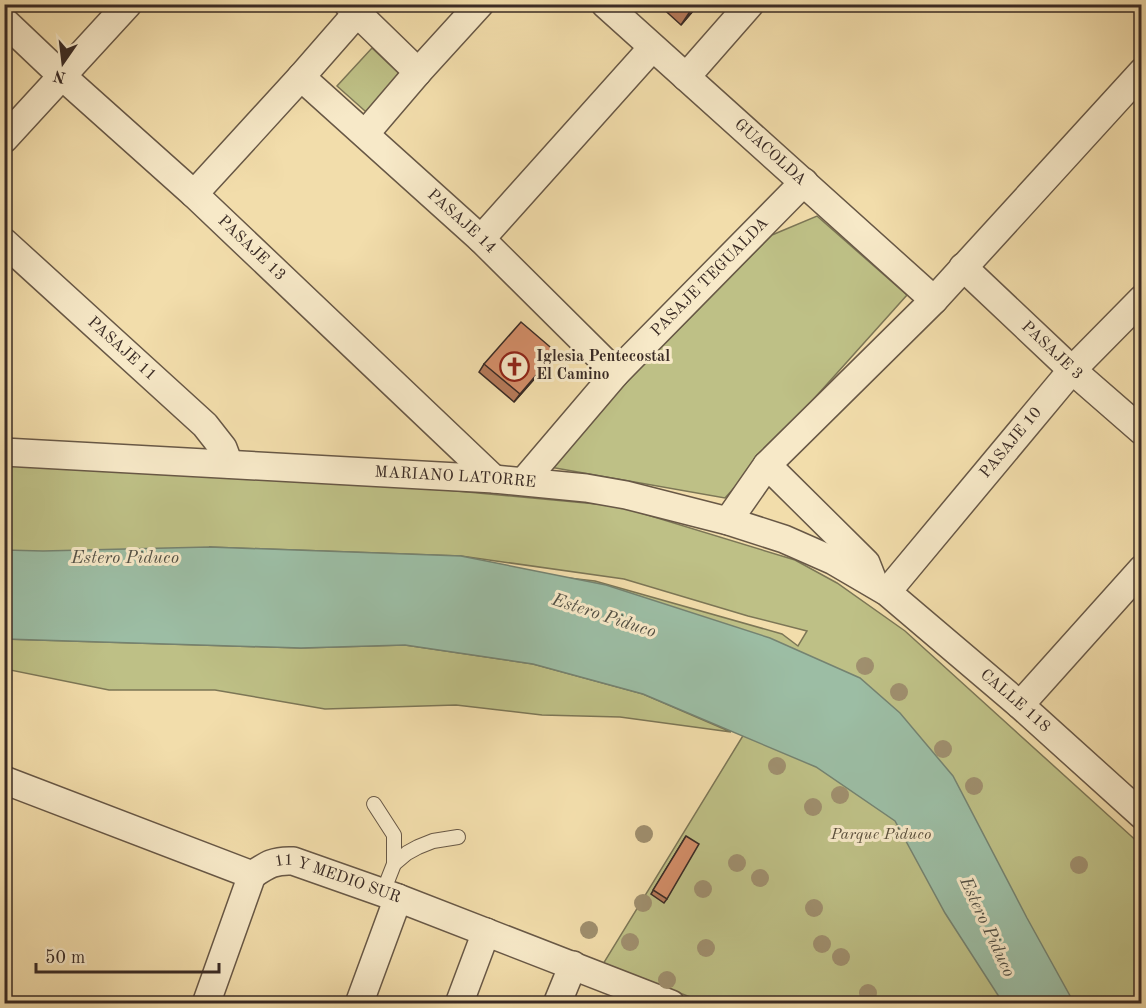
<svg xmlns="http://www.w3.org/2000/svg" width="1146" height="1008" font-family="'Old Standard TT',serif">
  <rect width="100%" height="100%" fill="#f2ddab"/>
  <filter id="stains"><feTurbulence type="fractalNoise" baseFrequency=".00333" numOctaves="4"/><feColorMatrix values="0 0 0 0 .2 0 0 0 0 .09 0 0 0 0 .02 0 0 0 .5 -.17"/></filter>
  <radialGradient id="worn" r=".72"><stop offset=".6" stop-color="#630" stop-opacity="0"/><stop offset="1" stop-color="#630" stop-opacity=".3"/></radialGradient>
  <!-- green -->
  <g fill="#bec086" stroke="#7c7656" stroke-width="1.5" fill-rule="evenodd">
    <polygon points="372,48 408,82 374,119 337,86"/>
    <polygon points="817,216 907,295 725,498 544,466 772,235"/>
    <path d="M4,464L446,490L618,506L795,560L837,583L905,631L1141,845V1003H706L603,964L760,708L626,649L5,618ZM209,547L461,556L624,579L748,616L807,631L798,646L782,634L595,581L417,561Z"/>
    <polygon points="4,639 301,648 405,645 533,664 643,694 731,732 620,717 542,715 456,705 325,709 215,690 109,690 5,669"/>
  </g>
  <!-- water -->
  <polygon fill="#9cbda4" stroke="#758371" stroke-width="1.5" points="209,547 461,556 606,585 770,638 860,678 900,713 953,776 1027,918 1074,1003 1003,1003 945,913 895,821 816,767 643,694 533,664 405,645 301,648 5,639 5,550 43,551"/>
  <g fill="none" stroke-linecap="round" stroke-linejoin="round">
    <defs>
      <g id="service">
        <polyline points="374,804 394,835 394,864"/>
        <polyline points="383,892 394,864 407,853 418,847 433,841 458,837"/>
      </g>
      <g id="minor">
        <polyline points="348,4 418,72"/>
        <path id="s1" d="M605,4L934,300"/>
        <path id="s2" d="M4,21L62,76L194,194L494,479"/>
        <path id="s3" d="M301,77L481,239L616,373"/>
        <polyline points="686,77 750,4"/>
        <polyline points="365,134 418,72 480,4"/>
        <polyline points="4,139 128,4"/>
        <polyline points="194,194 301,77 357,13"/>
        <polyline points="481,239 652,48"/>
        <path id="s4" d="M4,242L205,425L223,448L229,464"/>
        <path id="s5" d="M963,267L1072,370L1142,431"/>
        <path id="s6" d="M4,452L494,479L586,488L626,495L728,521L784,539L834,561L887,592L1020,705L1142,815"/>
        <polyline points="767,465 866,563 873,581"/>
        <path id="s7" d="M524,481L616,373L804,182"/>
        <polyline points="728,521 767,465 934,300 1142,72"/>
        <path id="s8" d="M887,592L1072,370L1142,299"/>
        <polyline points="1020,705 1142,569"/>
        <polyline points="4,780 252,875"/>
        <path id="s9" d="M252,875C267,865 274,860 293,861L398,898L671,1004"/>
        <polyline points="206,1004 252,875"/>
        <polyline points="359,1004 398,898"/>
        <polyline points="459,1004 486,932"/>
        <polyline points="557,1004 573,965"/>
      </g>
    </defs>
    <!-- service casing -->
    <use href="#service" stroke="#685846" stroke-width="16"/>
    <!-- minor casing -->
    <use href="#minor" stroke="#685846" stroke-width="30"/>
    <!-- service -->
    <use href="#service" stroke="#f7e9c8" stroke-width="14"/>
    <!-- minor -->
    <use href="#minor" stroke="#f7e9c8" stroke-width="27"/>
  </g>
  <!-- trees -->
  <g fill="#9f8f6e">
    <circle cx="865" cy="666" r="9"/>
    <circle cx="899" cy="692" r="9"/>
    <circle cx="943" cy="749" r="9"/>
    <circle cx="777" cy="766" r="9"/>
    <circle cx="974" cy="786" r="9"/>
    <circle cx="840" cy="795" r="9"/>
    <circle cx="813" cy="807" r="9"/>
    <circle cx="644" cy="834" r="9"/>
    <circle cx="737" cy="863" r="9"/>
    <circle cx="1079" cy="865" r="9"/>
    <circle cx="760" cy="878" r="9"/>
    <circle cx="703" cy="889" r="9"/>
    <circle cx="643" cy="903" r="9"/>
    <circle cx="814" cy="908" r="9"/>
    <circle cx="589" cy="930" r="9"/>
    <circle cx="630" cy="942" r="9"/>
    <circle cx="822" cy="944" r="9"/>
    <circle cx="706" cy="948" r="9"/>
    <circle cx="841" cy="957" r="9"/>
    <circle cx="667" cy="980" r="9"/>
    <circle cx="868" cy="993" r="9"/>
  </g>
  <!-- wall -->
  <g fill="#b67a5a" stroke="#3a2b25" stroke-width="1.5">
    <polygon points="659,4 699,4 681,25 659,5"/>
    <polygon points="551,360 514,402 479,372 484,364"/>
    <polygon points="686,836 667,899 664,903 651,894"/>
  </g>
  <!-- shaded-wall -->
  <g fill="#94634a" stroke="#3a2b25" stroke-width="1.5">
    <polygon points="696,4 699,4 681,25 691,10"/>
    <polygon points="556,352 551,360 514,402 520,394"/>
  </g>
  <!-- building -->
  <g fill="#d48e69" stroke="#3a2b25" stroke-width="1.5">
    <polygon points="685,4 696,4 691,10"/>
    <polygon points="521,322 556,352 520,394 484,364"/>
    <polygon points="686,836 699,844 667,899 653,890"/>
  </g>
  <!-- icons -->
  <defs>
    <symbol id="church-ring" viewBox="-11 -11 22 22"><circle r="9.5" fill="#f7e9c8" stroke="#8f2418" stroke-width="1.5"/><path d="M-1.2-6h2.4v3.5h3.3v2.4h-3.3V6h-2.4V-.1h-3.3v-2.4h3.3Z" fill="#8f2418"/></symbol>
  </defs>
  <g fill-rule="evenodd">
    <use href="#church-ring" x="498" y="350" width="33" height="33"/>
  </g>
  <g text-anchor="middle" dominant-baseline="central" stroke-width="6" stroke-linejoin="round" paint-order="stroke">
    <!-- street labels -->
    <g font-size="16" fill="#3a2b25" stroke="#f7e9c8">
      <text stroke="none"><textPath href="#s1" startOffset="222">GUACOLDA</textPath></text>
      <text stroke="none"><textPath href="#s3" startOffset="216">PASAJE 14</textPath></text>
      <text stroke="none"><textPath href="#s2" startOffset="336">PASAJE 13</textPath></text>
      <text stroke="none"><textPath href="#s7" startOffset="276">PASAJE TEGUALDA</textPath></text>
      <text stroke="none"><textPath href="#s4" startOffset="159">PASAJE 11</textPath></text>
      <text stroke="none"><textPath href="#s5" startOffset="122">PASAJE 3</textPath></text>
      <text stroke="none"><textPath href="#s8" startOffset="194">PASAJE 10</textPath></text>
      <text stroke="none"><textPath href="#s6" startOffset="452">MARIANO LATORRE</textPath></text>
      <text stroke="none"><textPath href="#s6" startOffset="1072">CALLE 118</textPath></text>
      <text stroke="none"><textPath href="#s9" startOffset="92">11 Y MEDIO SUR</textPath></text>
    </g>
    <!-- poi labels -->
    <g font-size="16" font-weight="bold" fill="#3a2b25" stroke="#f7e9c8" text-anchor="start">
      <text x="536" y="357">Iglesia Pentecostal<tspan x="536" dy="18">El Camino</tspan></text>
    </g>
    <!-- park labels -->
    <g font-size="16" font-style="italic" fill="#5b503d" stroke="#f7e9c8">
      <text x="881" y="835">Parque Piduco</text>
    </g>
    <!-- water labels -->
    <g font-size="18" font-style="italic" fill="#525045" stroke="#f7e9c8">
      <text x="125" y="558">Estero Piduco</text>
      <text transform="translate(604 616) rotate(18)">Estero Piduco</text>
      <text transform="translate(987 927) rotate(65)">Estero Piduco</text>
    </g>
  </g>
  <!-- margin -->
  <rect width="1146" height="1008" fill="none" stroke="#f2ddab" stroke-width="24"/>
  <rect x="6" y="6" width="1134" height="996" fill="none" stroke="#3a2b25" stroke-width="3"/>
  <rect x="12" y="12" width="1122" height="984" fill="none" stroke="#3a2b25" stroke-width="1.5"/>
  <!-- north arrow -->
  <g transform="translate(63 63) rotate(194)" stroke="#f7e9c8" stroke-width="4.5" paint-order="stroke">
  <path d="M0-4.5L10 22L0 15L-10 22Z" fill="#3a2b25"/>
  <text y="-9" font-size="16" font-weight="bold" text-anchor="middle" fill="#3a2b25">N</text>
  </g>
  <!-- scale -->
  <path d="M36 963v9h183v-9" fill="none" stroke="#3a2b25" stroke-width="3"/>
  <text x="45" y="963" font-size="18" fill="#3a2b25" stroke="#f7e9c8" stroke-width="4.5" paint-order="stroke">50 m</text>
  <rect width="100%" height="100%" filter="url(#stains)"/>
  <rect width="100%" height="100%" fill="url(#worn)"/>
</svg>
